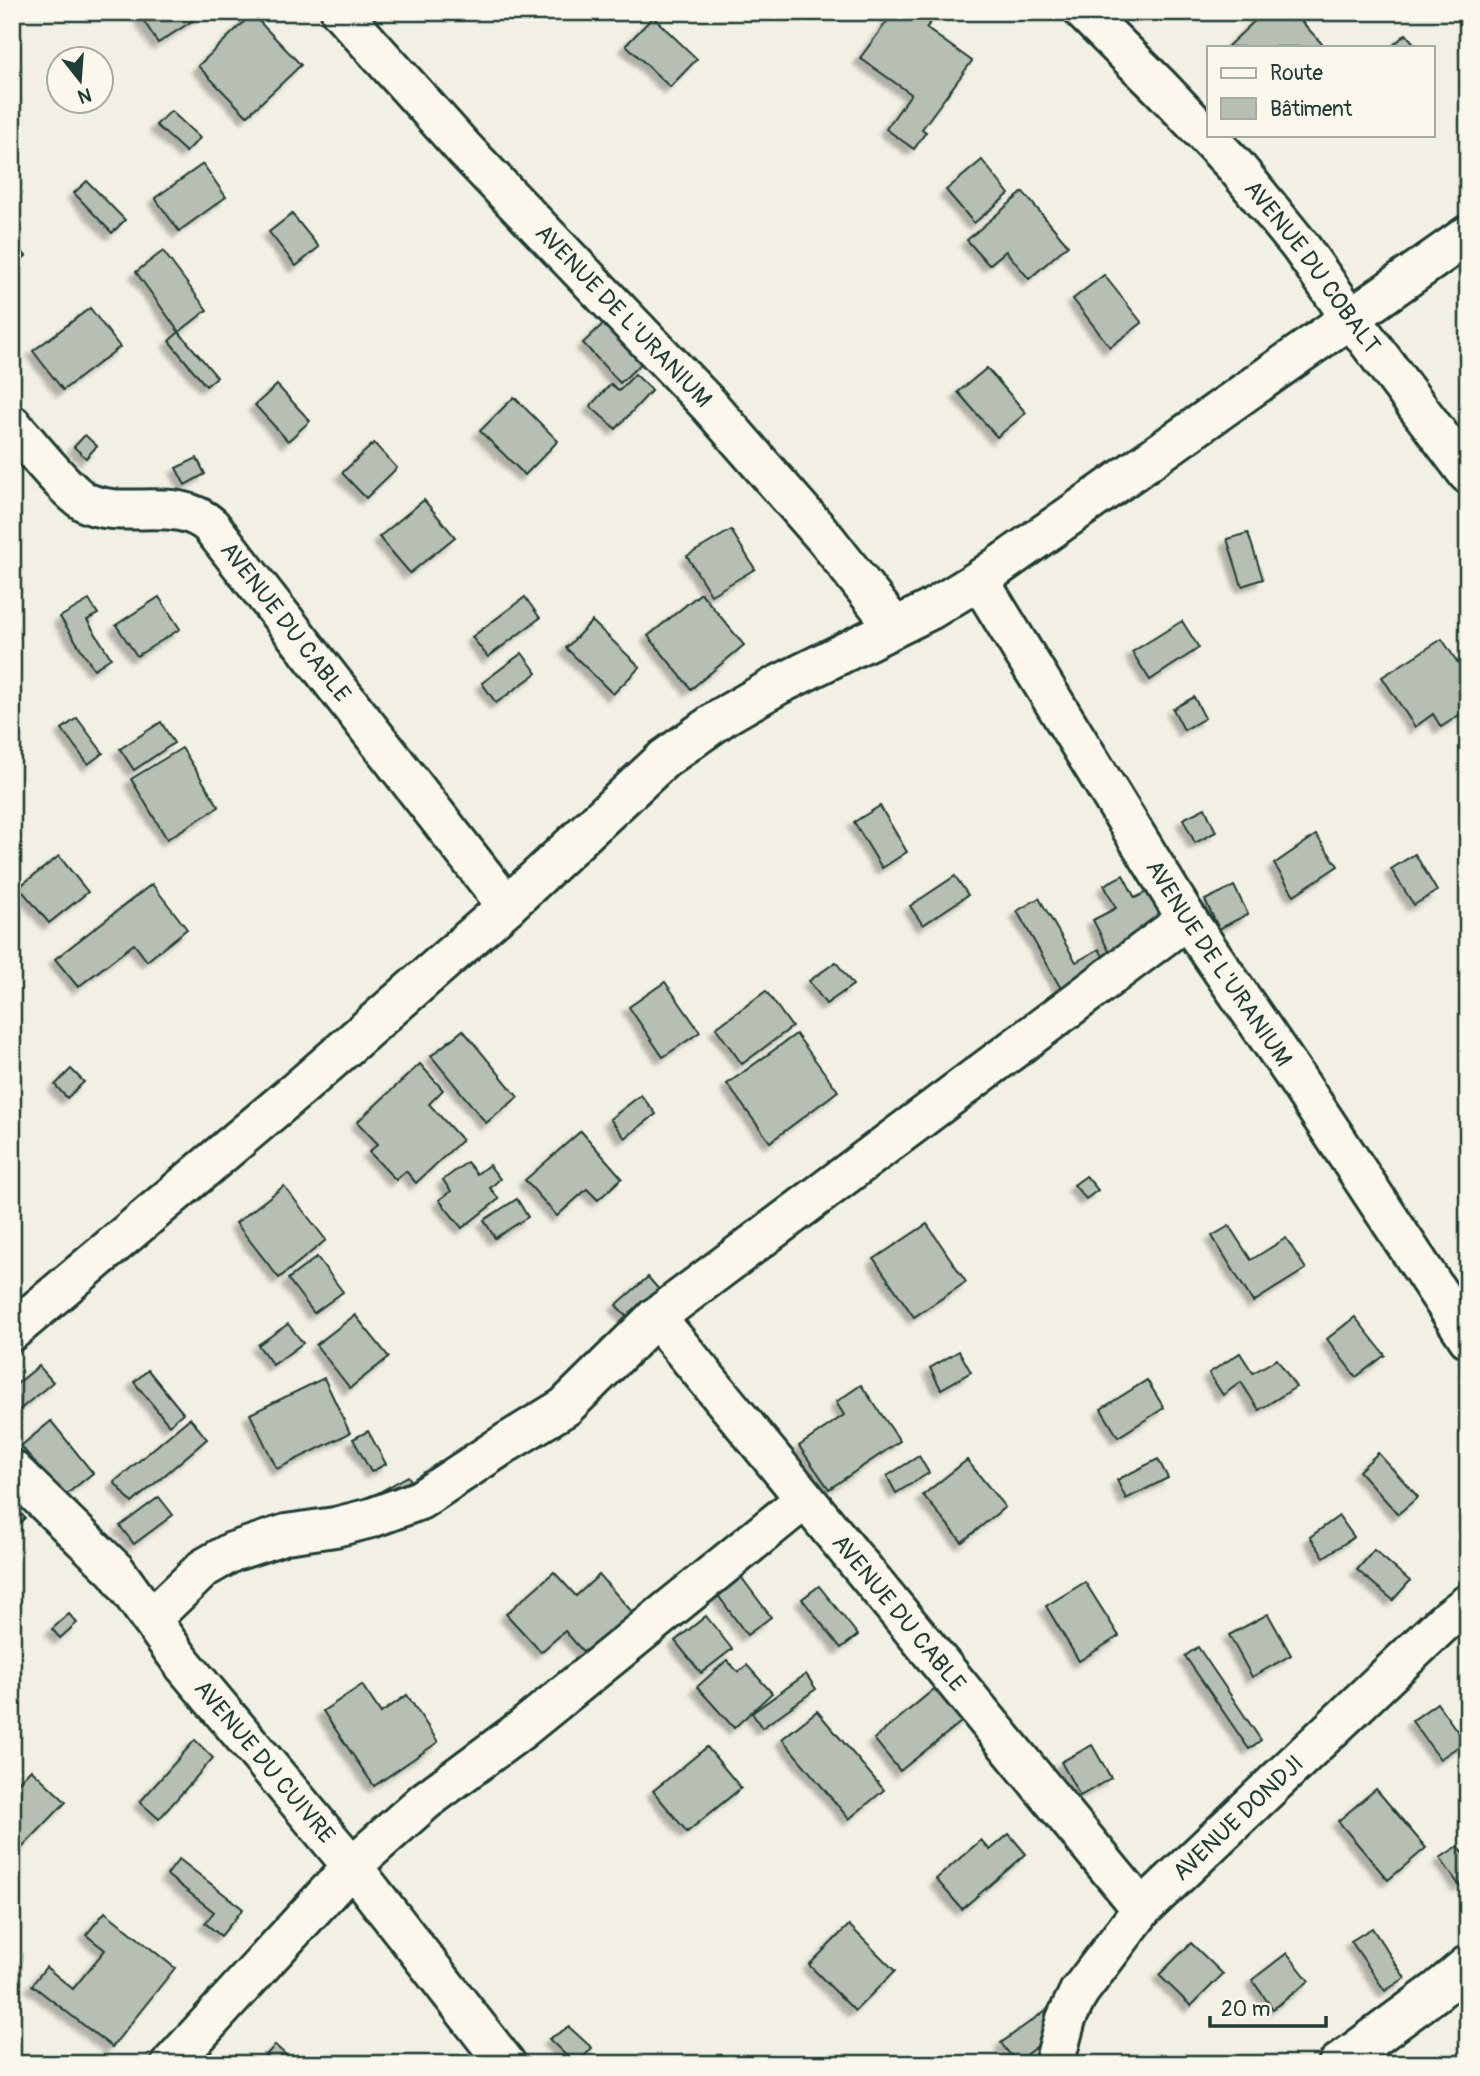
<svg xmlns="http://www.w3.org/2000/svg" width="1480" height="2076" font-family="Pangolin,sans-serif">
  <defs>
    <filter id="shadow"><feDropShadow dx="-6" dy="6" stdDeviation="2" flood-color="#0004"/></filter>
  </defs>
  <rect width="100%" height="100%" fill="#f2f0e5"/>
  <filter id="ink" filterUnits="userSpaceOnUse"><feTurbulence type="fractalNoise" baseFrequency=".0143" numOctaves="2"/><feDisplacementMap in="SourceGraphic" scale="14" xChannelSelector="R" yChannelSelector="G"/><feConvolveMatrix kernelMatrix="1 2 1 2 8 2 1 2 1" color-interpolation-filters="sRGB"/></filter>
  <g filter="url(#ink)">
    <!-- building -->
    <g fill="#b7beb3" stroke="#1f3d34" stroke-width="2" filter="url(#shadow)">
      <polygon points="138,12 206,12 158,43"/>
      <polygon points="894,12 929,12 935,17 926,28 972,61 922,129 926,132 914,149 886,129 911,94 860,58"/>
      <polygon points="1264,12 1293,12 1324,46 1323,47 1227,47"/>
      <polygon points="252,14 301,65 247,116 198,66"/>
      <polygon points="653,17 697,59 670,87 626,45"/>
      <polygon points="1406,34 1417,47 1391,47"/>
      <polygon points="171,111 200,138 186,152 156,125"/>
      <polygon points="982,160 1009,194 974,223 946,190"/>
      <polygon points="203,164 226,197 179,231 155,198"/>
      <polygon points="87,181 125,220 112,233 74,193"/>
      <polygon points="1023,192 1068,245 1029,279 1006,251 989,265 967,240"/>
      <polygon points="292,214 319,247 296,266 269,232"/>
      <polygon points="12,241 26,256 12,268"/>
      <polygon points="163,251 207,310 179,332 136,272"/>
      <polygon points="1104,275 1142,323 1110,347 1073,299"/>
      <polygon points="90,308 120,347 63,390 33,351"/>
      <polygon points="607,320 645,360 620,383 583,343"/>
      <polygon points="179,332 217,377 206,386 169,341"/>
      <polygon points="987,368 1026,413 997,437 958,392"/>
      <polygon points="635,374 652,390 616,429 590,406 611,384 619,391"/>
      <polygon points="277,385 310,421 288,441 255,405"/>
      <polygon points="514,397 558,441 525,475 480,431"/>
      <polygon points="85,435 97,446 86,458 74,447"/>
      <polygon points="374,443 397,468 366,498 342,473"/>
      <polygon points="197,458 205,474 185,485 176,468"/>
      <polygon points="424,500 455,537 410,573 379,537"/>
      <polygon points="731,530 755,569 711,595 687,556"/>
      <polygon points="1248,533 1263,579 1242,586 1227,539"/>
      <polygon points="701,593 744,645 691,689 648,636"/>
      <polygon points="159,597 180,629 137,656 116,625"/>
      <polygon points="525,597 540,618 488,657 472,637"/>
      <polygon points="89,600 98,614 87,620 111,658 94,669 60,617"/>
      <polygon points="592,621 640,667 613,694 566,648"/>
      <polygon points="1182,621 1199,648 1150,680 1132,652"/>
      <polygon points="1442,639 1468,678 1468,709 1441,727 1433,714 1415,727 1382,677"/>
      <polygon points="522,653 537,673 496,703 482,683"/>
      <polygon points="1194,697 1205,718 1184,730 1173,709"/>
      <polygon points="77,718 103,753 88,764 62,729"/>
      <polygon points="161,722 174,743 134,770 120,749"/>
      <polygon points="182,748 219,807 167,839 131,779"/>
      <polygon points="880,806 907,852 882,868 854,822"/>
      <polygon points="1205,808 1216,832 1195,843 1183,819"/>
      <polygon points="1316,835 1338,866 1294,895 1274,864"/>
      <polygon points="1415,854 1437,891 1414,905 1391,869"/>
      <polygon points="59,856 88,892 49,923 19,887"/>
      <polygon points="1123,875 1135,898 1153,889 1171,927 1112,957 1093,920 1116,908 1104,885"/>
      <polygon points="955,876 968,895 923,925 910,906"/>
      <polygon points="152,884 187,929 147,961 134,944 78,987 55,959"/>
      <polygon points="1234,886 1248,914 1219,929 1205,900"/>
      <polygon points="1039,898 1076,962 1099,949 1110,969 1064,994 1017,911"/>
      <polygon points="836,962 853,985 826,1004 809,981"/>
      <polygon points="665,982 700,1032 663,1057 629,1007"/>
      <polygon points="766,991 792,1027 742,1064 716,1028"/>
      <polygon points="463,1030 518,1097 486,1123 431,1056"/>
      <polygon points="796,1034 838,1091 770,1142 727,1084"/>
      <polygon points="420,1064 443,1090 429,1104 462,1140 416,1183 406,1171 396,1180 369,1152 378,1144 357,1122"/>
      <polygon points="71,1069 84,1082 67,1098 55,1085"/>
      <polygon points="641,1095 656,1114 625,1138 610,1119"/>
      <polygon points="581,1131 622,1178 598,1200 587,1189 557,1216 525,1180"/>
      <polygon points="467,1162 477,1174 489,1165 500,1179 490,1188 499,1199 462,1228 439,1200 451,1191 443,1180"/>
      <polygon points="1086,1176 1098,1190 1086,1199 1074,1185"/>
      <polygon points="284,1186 326,1240 279,1278 236,1223"/>
      <polygon points="517,1199 528,1217 495,1238 484,1220"/>
      <polygon points="927,1224 966,1282 914,1317 874,1259"/>
      <polygon points="1229,1226 1251,1260 1286,1238 1306,1269 1253,1302 1212,1236"/>
      <polygon points="317,1257 343,1292 314,1313 288,1279"/>
      <polygon points="648,1277 661,1292 629,1320 616,1305"/>
      <polygon points="355,1315 389,1357 350,1388 316,1345"/>
      <polygon points="1355,1317 1385,1355 1356,1377 1327,1339"/>
      <polygon points="288,1324 303,1343 273,1365 258,1345"/>
      <polygon points="959,1351 971,1372 941,1389 930,1368"/>
      <polygon points="1240,1353 1253,1373 1277,1359 1296,1387 1259,1410 1241,1382 1223,1395 1209,1373"/>
      <polygon points="39,1366 53,1382 12,1416 12,1388"/>
      <polygon points="148,1370 183,1413 169,1425 134,1382"/>
      <polygon points="324,1378 350,1433 277,1469 250,1414"/>
      <polygon points="1147,1380 1164,1408 1118,1437 1101,1409"/>
      <polygon points="861,1385 900,1441 829,1489 799,1446 844,1415 836,1402"/>
      <polygon points="190,1418 207,1439 132,1503 114,1482"/>
      <polygon points="51,1421 93,1473 63,1497 21,1446"/>
      <polygon points="368,1431 386,1464 371,1472 353,1439"/>
      <polygon points="1378,1453 1418,1497 1398,1514 1359,1471"/>
      <polygon points="919,1456 929,1473 896,1493 887,1476"/>
      <polygon points="1158,1459 1168,1478 1126,1499 1117,1480"/>
      <polygon points="967,1460 1005,1507 962,1542 923,1495"/>
      <polygon points="408,1476 418,1492 389,1509 380,1492"/>
      <polygon points="159,1497 173,1515 134,1544 120,1526"/>
      <polygon points="12,1504 25,1518 13,1529 12,1528"/>
      <polygon points="1339,1516 1354,1537 1324,1557 1310,1537"/>
      <polygon points="1374,1550 1410,1581 1393,1600 1357,1570"/>
      <polygon points="736,1570 771,1617 747,1635 712,1587"/>
      <polygon points="554,1572 576,1596 599,1575 634,1614 586,1655 565,1631 541,1652 506,1614"/>
      <polygon points="1085,1582 1119,1636 1079,1661 1046,1606"/>
      <polygon points="819,1586 858,1635 841,1648 802,1599"/>
      <polygon points="69,1614 77,1623 60,1638 52,1629"/>
      <polygon points="1268,1614 1291,1655 1252,1677 1229,1635"/>
      <polygon points="706,1616 732,1649 701,1673 675,1641"/>
      <polygon points="1198,1647 1261,1740 1249,1749 1185,1656"/>
      <polygon points="727,1660 738,1672 747,1665 772,1693 734,1728 697,1687"/>
      <polygon points="806,1674 816,1689 762,1728 752,1713"/>
      <polygon points="362,1685 381,1713 407,1695 438,1742 374,1786 323,1711"/>
      <polygon points="939,1685 966,1718 900,1771 874,1739"/>
      <polygon points="1437,1703 1465,1742 1440,1759 1412,1721"/>
      <polygon points="817,1711 884,1790 849,1819 782,1739"/>
      <polygon points="195,1740 213,1758 159,1819 140,1802"/>
      <polygon points="1092,1745 1111,1778 1080,1796 1061,1762"/>
      <polygon points="707,1747 741,1788 687,1832 653,1791"/>
      <polygon points="31,1769 66,1802 17,1853 12,1848 12,1789"/>
      <polygon points="1376,1789 1426,1848 1388,1880 1338,1821"/>
      <polygon points="1009,1834 1026,1854 962,1909 936,1879 981,1840 990,1850"/>
      <polygon points="1458,1846 1468,1859 1468,1879 1459,1885 1440,1858"/>
      <polygon points="179,1859 243,1909 221,1936 205,1923 214,1912 167,1875"/>
      <polygon points="105,1912 175,1968 112,2047 32,1985 46,1967 73,1989 105,1950 86,1935"/>
      <polygon points="849,1925 895,1971 855,2011 809,1965"/>
      <polygon points="1372,1928 1405,1978 1385,1991 1351,1941"/>
      <polygon points="1191,1943 1223,1974 1191,2006 1159,1975"/>
      <polygon points="1287,1953 1309,1981 1273,2009 1252,1980"/>
      <polygon points="1049,2008 1063,2027 1016,2062 1001,2043"/>
      <polygon points="569,2027 592,2048 577,2064 575,2064 549,2039"/>
      <polygon points="275,2045 296,2064 258,2064"/>
    </g>
    <g fill="none" stroke-linecap="round" stroke-linejoin="round">
      <defs>
        <g id="minor">
          <path id="s1" d="M341,12L465,150L708,404L826,539L895,627"/>
          <path id="s2" d="M1084,12L1160,87L1236,167L1300,246L1350,317L1468,474"/>
          <path id="s3" d="M12,425C28,443 68,494 87,503C126,520 178,495 211,526L507,906"/>
          <path id="s4" d="M979,580L1187,919L1292,1072L1468,1338"/>
          <path id="s5" d="M656,1317L1142,1909"/>
          <polyline points="12,1331 302,1086 507,906 664,759 724,716 778,685 930,610 979,580 1468,235"/>
          <path id="s6" d="M12,1470L116,1571L183,1664L352,1866L506,2064"/>
          <polyline points="151,1619 204,1568 232,1552 286,1534 335,1527 371,1518 420,1500 506,1443 565,1407 656,1317 1187,919"/>
          <polyline points="171,2064 352,1866 425,1801 522,1729 805,1499"/>
          <path id="s7" d="M1054,2064L1066,2019L1079,1992L1142,1909L1443,1623L1468,1604"/>
          <polyline points="1338,2064 1437,1991 1468,1965"/>
        </g>
      </defs>
      <!-- minor casing -->
      <use href="#minor" stroke="#1f3d34" stroke-width="44"/>
      <!-- minor -->
      <use href="#minor" stroke="#fbf7ec" stroke-width="38"/>
    </g>
  </g>
  <g text-anchor="middle" dominant-baseline="central" stroke-width="7" stroke-linejoin="round" paint-order="stroke">
    <!-- street labels -->
    <g font-size="24" fill="#1f3d34" stroke="#fbf7ec">
      <text stroke="none"><textPath href="#s2" startOffset="343">AVENUE DU COBALT</textPath></text>
      <text stroke="none"><textPath href="#s1" startOffset="415">AVENUE DE L'URANIUM</textPath></text>
      <text stroke="none"><textPath href="#s3" startOffset="359">AVENUE DU CABLE</textPath></text>
      <text stroke="none"><textPath href="#s4" startOffset="452">AVENUE DE L'URANIUM</textPath></text>
      <text stroke="none"><textPath href="#s5" startOffset="383">AVENUE DU CABLE</textPath></text>
      <text stroke="none"><textPath href="#s6" startOffset="387">AVENUE DU CUIVRE</textPath></text>
      <text stroke="none"><textPath href="#s7" startOffset="313">AVENUE DONDJI</textPath></text>
    </g>
  </g>
  <!-- margin -->
  <rect width="1480" height="2076" fill="none" stroke="#fbf7ec" stroke-width="42"/>
  <rect x="21" y="21" width="1438" height="2034" fill="none" stroke="#1f3d34" stroke-width="2.5" filter="url(#ink)"/>
  <!-- legend -->
  <rect x="1207" y="46" width="228" height="91" fill="#fbf7ec" stroke="#a3ada2" stroke-width="2"/>
  <rect x="1221" y="68" width="35" height="10" fill="#fbf7ec" stroke="#a3ada2" stroke-width="2"/>
  <text x="1270" y="80" font-size="21" fill="#1f3d34">Route</text>
  <rect x="1221" y="98" width="35" height="21" fill="#b7beb3" stroke="#a3ada2" stroke-width="2"/>
  <text x="1270" y="116" font-size="21" fill="#1f3d34">Bâtiment</text>
  <!-- north arrow -->
  <g transform="translate(80 80) rotate(163)"><circle r="33" fill="#fbf7ec" stroke="#a3ada2" stroke-width="2"/>
  <path d="M0-5L12 26L0 18L-12 26Z" fill="#1f3d34"/>
  <text y="-10" font-size="19" font-weight="bold" text-anchor="middle" fill="#1f3d34">N</text>
  </g>
  <!-- scale -->
  <path d="M1210 2016v10h116v-10" fill="none" stroke="#1f3d34" stroke-width="3.5"/>
  <text x="1221" y="2016" font-size="21" fill="#1f3d34" stroke="#fbf7ec" stroke-width="5" paint-order="stroke">20 m</text>
</svg>
